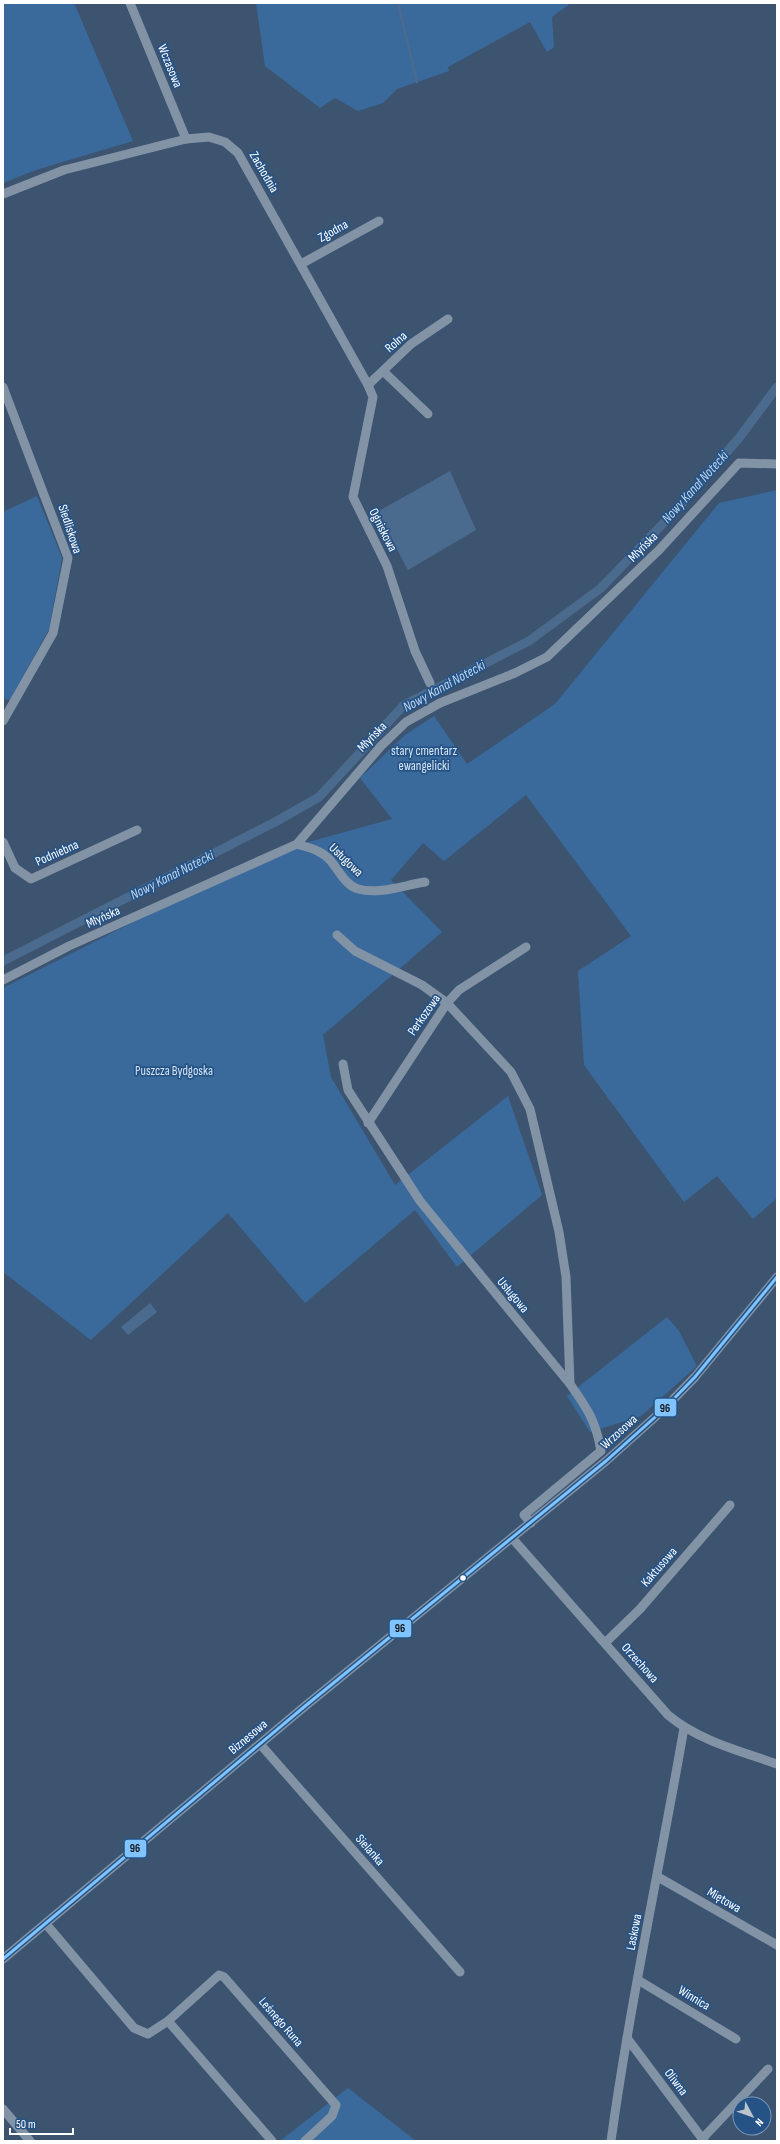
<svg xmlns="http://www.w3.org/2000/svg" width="780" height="2144" font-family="'Sofia Sans Condensed',sans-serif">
  <rect width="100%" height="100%" fill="#3c5470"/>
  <!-- green -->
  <g fill="#3a6a9c">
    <polygon points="3,3 74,3 133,141 36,170 3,183"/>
    <polygon points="256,3 571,3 552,17 554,47 547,52 530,22 448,67 449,71 397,89 383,103 358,111 335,98 320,108 265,66"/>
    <polygon points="777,490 777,1198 753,1219 717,1176 684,1202 584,1065 578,971 631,936 526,795 444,861 423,843 391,880 442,932 323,1035 331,1077 395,1185 508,1096 542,1195 457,1267 415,1210 305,1303 228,1213 91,1340 3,1272 3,988 272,852 392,819 360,778 405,735 434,716 467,764 555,704 719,503"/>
    <polygon points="37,496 62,558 49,629 10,700 5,699 3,694 3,512"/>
    <polygon points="667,1317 679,1331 697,1366 641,1416 590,1432 567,1396"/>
    <polygon points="348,2088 416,2141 280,2141"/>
  </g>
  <!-- water -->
  <g fill="#4b6b8e">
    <polygon points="450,471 476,530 408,570 377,512"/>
    <polygon points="150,1303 157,1312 128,1335 121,1327"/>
  </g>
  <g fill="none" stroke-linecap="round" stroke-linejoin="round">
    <!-- stream -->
    <polyline stroke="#4b6b8e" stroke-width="2.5" points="398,3 417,82"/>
    <!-- canal -->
    <polyline stroke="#4b6b8e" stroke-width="9" points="3,961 277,821 319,797 404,705 529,641 601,588 679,507 739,438 777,387"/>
    <!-- minor -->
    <g stroke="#8293a6" stroke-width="9">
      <polyline points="130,3 186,139"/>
      <polyline points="3,194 64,170 186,139 209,137 225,142 238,153 368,385 411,344 448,319"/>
      <polyline points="301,264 379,221"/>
      <polyline points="383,371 428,414"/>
      <polyline points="368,385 373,397 353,497 387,566 415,651 430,683"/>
      <polyline points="3,387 68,558 53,633 3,721"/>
      <polyline points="3,842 15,868 31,879 137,830"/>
      <path d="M297,844C309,848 321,850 330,860C338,869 345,885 358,889C378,895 405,885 425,882"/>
      <polyline points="337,935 355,951 422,985 447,1003 511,1072 530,1109 559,1232 566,1277 570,1384"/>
      <polyline points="3,980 69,946 297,844 381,746 406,722 440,703 515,673 547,657 659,550 739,463 777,464"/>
      <path d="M343,1064L348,1090L420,1201L570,1384C587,1408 596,1421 601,1451L524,1515L531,1523"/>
      <polyline points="368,1123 447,1003 459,990 526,947"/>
      <path d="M512,1538L668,1715C699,1741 740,1751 777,1764"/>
      <polyline points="605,1643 640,1609 730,1505"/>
      <polyline points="260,1744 460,1972"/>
      <polyline points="658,1877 777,1945"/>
      <polyline points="46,1924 134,2028 148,2034 168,2021 272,2141"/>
      <polyline points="3,1959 304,1707 606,1461 663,1410 695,1377 777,1277"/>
      <polyline points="638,1980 736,2039"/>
      <polyline points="168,2021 219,1975 224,1977 336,2105 332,2116 305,2141"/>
      <polyline points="627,2038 704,2141"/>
      <polyline points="3,2109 30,2141"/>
      <polyline points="702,2139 768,2069"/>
      <path d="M611,2141C630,2003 660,1866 684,1728"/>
    </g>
    <defs>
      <polyline id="bus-1" points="3,1959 304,1707 606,1461 663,1410 695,1377 777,1277"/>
    </defs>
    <!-- bus-1 casing -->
    <use href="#bus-1" stroke="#265386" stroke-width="6"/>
    <!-- bus-1 -->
    <use href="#bus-1" stroke="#80c4ff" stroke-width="3"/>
  </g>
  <!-- markers -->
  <circle fill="#fff" stroke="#265386" stroke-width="1.5" cx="463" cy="1578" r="3.5"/>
  <g text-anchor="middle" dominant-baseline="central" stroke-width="3.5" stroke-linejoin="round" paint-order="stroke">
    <!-- street labels -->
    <g font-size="13" fill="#fff" stroke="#265386">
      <text transform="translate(170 66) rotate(68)">Wczasowa</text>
      <text transform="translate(264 172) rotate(60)">Zachodnia</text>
      <text transform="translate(333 231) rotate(-29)">Zgodna</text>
      <text transform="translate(396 342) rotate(-41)">Rolna</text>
      <text transform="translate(70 529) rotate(72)">Siedliskowa</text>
      <text transform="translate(383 530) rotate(63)">Ogniskowa</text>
      <text transform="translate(643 547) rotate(-45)">Młyńska</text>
      <text transform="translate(372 737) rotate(-46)">Młyńska</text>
      <text transform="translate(57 853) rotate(-24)">Podniebna</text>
      <text transform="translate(346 860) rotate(44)">Usługowa</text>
      <text transform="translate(103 917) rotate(-24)">Młyńska</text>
      <text transform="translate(424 1015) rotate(-55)">Perkozowa</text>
      <text transform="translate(513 1295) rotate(50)">Usługowa</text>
      <text transform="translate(619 1432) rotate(-42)">Wrzosowa</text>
      <text transform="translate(659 1567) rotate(-49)">Kaktusowa</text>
      <text transform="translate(640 1663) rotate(48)">Orzechowa</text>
      <text transform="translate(248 1737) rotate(-40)">Biznesowa</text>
      <text transform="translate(370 1850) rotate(49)">Sielanka</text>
      <text transform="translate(724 1900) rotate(30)">Miętowa</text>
      <text transform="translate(634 1932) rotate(-79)">Laskowa</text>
      <text transform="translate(694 1998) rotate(31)">Winnica</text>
      <text transform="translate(281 2022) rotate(49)">Leśnego Runa</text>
      <text transform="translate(676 2082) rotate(53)">Oliwna</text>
    </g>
    <!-- park labels -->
    <g font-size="13" fill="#d4e5f6" stroke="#265386">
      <text x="424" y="751">stary cmentarz<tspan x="424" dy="15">ewangelicki</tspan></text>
      <text x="174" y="1071">Puszcza Bydgoska</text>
    </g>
    <!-- water labels -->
    <g font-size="14" font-style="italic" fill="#bcd5f0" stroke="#265386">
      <text transform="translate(695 487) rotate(-48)">Nowy Kanał Notecki</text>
      <text transform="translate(444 686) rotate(-29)">Nowy Kanał Notecki</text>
      <text transform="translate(172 875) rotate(-27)">Nowy Kanał Notecki</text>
    </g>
  </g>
  <g stroke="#265386" stroke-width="1.5">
    <rect x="654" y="1398" width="23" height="19" rx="4" fill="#80c4ff"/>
    <rect x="389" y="1619" width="23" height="19" rx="4" fill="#80c4ff"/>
    <rect x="124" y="1839" width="23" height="19" rx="4" fill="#80c4ff"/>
  </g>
  <g font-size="11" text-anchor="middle" font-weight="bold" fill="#111">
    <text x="665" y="1412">96</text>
    <text x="400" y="1632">96</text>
    <text x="135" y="1852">96</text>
  </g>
  <!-- border -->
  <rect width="780" height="2144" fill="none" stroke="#ffffff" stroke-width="8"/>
  <!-- north arrow -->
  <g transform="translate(752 2116) rotate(131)"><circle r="19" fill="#265386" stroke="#7d98b6"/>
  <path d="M0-3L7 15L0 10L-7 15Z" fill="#bbc3cd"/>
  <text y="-6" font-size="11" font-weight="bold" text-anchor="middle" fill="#ffffff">N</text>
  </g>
  <!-- scale -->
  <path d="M10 2128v6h63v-6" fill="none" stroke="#ffffff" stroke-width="2"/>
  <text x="16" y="2128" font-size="12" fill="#ffffff" stroke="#265386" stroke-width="3" paint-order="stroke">50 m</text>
</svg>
